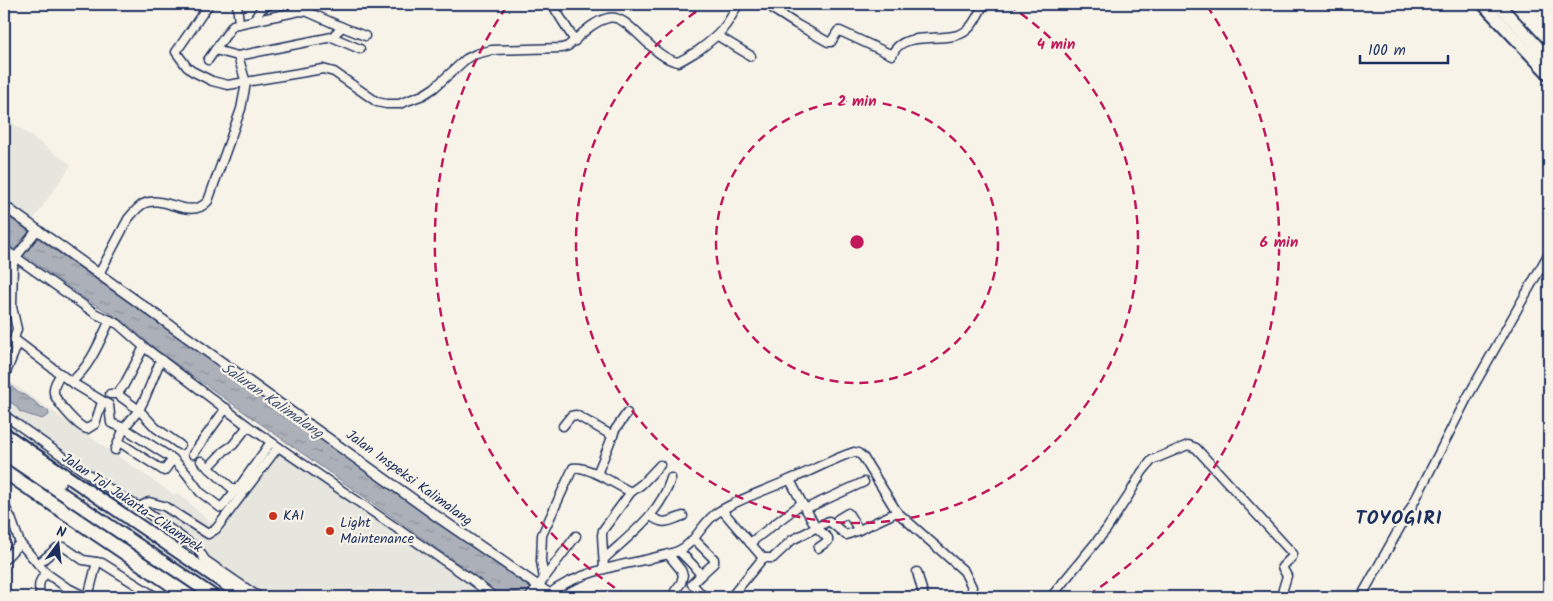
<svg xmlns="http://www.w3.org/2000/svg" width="1553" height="601" font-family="Kalam,sans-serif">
  <defs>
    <pattern id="water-ripples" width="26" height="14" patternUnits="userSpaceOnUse" patternTransform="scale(1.25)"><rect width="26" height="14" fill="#acb0b9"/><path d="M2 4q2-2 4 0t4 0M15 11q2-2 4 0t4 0" fill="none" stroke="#8b909a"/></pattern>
  </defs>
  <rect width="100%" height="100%" fill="#f7f3e8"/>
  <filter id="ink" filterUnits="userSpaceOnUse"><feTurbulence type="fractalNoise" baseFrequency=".02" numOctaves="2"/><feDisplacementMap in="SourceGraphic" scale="10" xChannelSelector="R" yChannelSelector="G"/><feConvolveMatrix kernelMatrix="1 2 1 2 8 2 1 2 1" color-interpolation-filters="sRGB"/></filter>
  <g filter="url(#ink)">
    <!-- built -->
    <g fill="#e6e5de">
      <polygon points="4,117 71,165 33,220 4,199"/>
      <polygon points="4,378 173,494 179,494 210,522 217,523 271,447 489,597 262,597 4,422"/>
    </g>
    <!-- grass -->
    <polygon fill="#d7d6d4" stroke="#798299" points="4,206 554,597 543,597 4,214"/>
    <!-- water -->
    <g fill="url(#water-ripples)" stroke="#727c95">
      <polygon points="4,214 543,597 501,597 460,565 155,349 125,322 87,300 4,241"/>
      <polygon points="4,380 8,382 14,389 34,401 41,408 48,410 49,415 42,419 20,412 15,405 4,399"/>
    </g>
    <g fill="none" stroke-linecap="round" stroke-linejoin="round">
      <defs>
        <g id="minor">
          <path d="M209,4L176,52L187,67L192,71L212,81L228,85L323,69L334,72L377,102L386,104H399L423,95L434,88L466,59L476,54L492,50L562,48L568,46C580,36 592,22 608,18C628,12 651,58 678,62C685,59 692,54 699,50C719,35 727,27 738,4"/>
          <polyline points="237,4 239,23"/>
          <polyline points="552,4 575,41"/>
          <path d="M772,4L774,10L796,24L828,42H831L838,31H840L892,55C903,27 949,46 967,30C975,24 979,12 984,4"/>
          <polyline points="254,20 261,9 270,4"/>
          <polyline points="718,36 751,56"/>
          <polyline points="332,37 360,49"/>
          <polyline points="215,50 238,56"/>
          <polyline points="208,60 233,25 300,11 308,12 342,27 365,36"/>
          <polyline points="4,249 96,314 118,324 144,347 248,426 472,580 494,597"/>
          <polyline points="4,272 8,269 13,267"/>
          <path d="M99,274L128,219C132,214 137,208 143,204C164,193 189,222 208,201L241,109L246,83L238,56L332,37L342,27"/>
          <path d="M14,339L71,382C90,367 100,341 110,320"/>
          <polyline points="4,351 14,339 17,329 12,307 13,264 16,257 37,230"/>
          <path d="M61,374C57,380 53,386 54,393C56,402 78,427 87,429L95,424L102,402"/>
          <polyline points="5,375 18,343"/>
          <polyline points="71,382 109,405 111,423 124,428 173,459 186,473 200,492 221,508 242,483 271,442"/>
          <polyline points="110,394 117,394 124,385 144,347"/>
          <polyline points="117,394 139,410 156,428 180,445"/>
          <polyline points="4,415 118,495 139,507"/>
          <polyline points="563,426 571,416 576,415 613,436"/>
          <polyline points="119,442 164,471 173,459"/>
          <polyline points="115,450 124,428 139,410 145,398 161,359"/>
          <polyline points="193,454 226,408"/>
          <polyline points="201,461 235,491"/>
          <polyline points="208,468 224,451 233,445 248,426"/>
          <polyline points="597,474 615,430 627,413"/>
          <polyline points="4,505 11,518 20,543 4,560"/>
          <polyline points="804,506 816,527 828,538 828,541 818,548"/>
          <polyline points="805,509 864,482"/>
          <polyline points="722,510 763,558 731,597"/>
          <path d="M651,516C664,526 668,521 683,516"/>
          <polyline points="859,530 897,512"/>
          <polyline points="694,539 714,559 714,563 701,575"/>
          <polyline points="20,543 46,573 66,587 86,597"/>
          <polyline points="750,543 802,503 790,480"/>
          <polyline points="679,551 693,565 701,575 692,584 704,597"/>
          <polyline points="668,554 681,570 683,575 681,583 675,591 677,597"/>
          <polyline points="763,558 773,558 792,540 829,521 846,535 859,530 848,513 838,519"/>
          <path d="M604,559C630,535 661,513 671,478"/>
          <polyline points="38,564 57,548 64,547 83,560 102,563 156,597"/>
          <polyline points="604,569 602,535 603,530 631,492 642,484 660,465"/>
          <polyline points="917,572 924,597"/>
          <path d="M544,579L541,561L542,535L573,468C587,465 616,485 631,492"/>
          <path d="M549,594C576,573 616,566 649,559C658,556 669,555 678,551C696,543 702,522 718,512C741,498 767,490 791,479C812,471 832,459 854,452L858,453L863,457L897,512L964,571L972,587L968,597"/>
          <path d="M44,597L40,595C38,584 39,581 46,573"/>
          <polyline points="88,597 97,562"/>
          <polyline points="259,597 205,560 198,549 139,507 149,502 164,506 208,534 216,529 278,447"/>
          <polyline points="530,597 576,536"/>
          <polyline points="1051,597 1106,530 1129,495 1142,472 1152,460 1188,445 1196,448 1293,554 1292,557 1282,567 1287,576 1283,589"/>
          <polyline points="1361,597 1412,506 1467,398 1549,253"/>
        </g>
        <polyline id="major" points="4,206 435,515 554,597"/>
        <g id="highway">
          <polyline points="1483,4 1549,74"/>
          <polyline points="1498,4 1549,59"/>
          <polyline points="4,433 244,597"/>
          <polyline points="4,443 60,481"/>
          <polyline points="4,454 215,597"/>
        </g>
      </defs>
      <!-- minor casing -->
      <use href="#minor" stroke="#1b2f5e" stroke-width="11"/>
      <!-- major casing -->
      <use href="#major" stroke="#1b2f5e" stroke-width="12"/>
      <!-- highway casing -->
      <use href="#highway" stroke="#1b2f5e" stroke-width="15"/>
      <!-- minor -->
      <use href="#minor" stroke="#f7f3e8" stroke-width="8"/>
      <!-- major -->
      <use href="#major" stroke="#f7f3e8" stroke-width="9"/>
      <!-- highway -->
      <use href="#highway" stroke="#f7f3e8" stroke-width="11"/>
      <!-- tram -->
      <polyline stroke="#1b2f5e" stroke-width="1" points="4,426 109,498"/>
      <!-- rail -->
      <polyline stroke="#1b2f5e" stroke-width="2" points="4,480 177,597"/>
    </g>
  </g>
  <!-- distance rings -->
  <g fill="none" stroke="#c2185b" stroke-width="2.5" stroke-dasharray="9 6">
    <circle cx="857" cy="242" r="141"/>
    <path d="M1008 5A281 281 0 1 1 706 5"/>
    <path d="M627 596A422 422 0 0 1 507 6M1207 6A422 422 0 0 1 1087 596"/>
  </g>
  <!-- markers -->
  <g fill="#c8321e" stroke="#f7f3e8" stroke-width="2">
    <circle cx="273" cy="516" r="5"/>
    <circle cx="330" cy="531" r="5"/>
  </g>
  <g text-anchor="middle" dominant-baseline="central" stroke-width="4.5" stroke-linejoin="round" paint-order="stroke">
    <!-- street labels -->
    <g font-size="14" fill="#1b2f5e" stroke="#f7f3e8">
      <text transform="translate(409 478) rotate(36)">Jalan Inspeksi Kalimalang</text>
      <text transform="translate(132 503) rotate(34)">Jalan Tol Jakarta–Cikampek</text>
    </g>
    <!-- poi labels -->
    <g font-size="14" fill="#1b2f5e" stroke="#f7f3e8" text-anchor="start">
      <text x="283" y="516">KAI</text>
      <text x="340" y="523">Light<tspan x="340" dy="16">Maintenance</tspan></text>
    </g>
    <!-- water labels -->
    <g font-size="15" font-style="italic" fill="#465679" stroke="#f7f3e8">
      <text transform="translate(272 401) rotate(35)">Saluran Kalimalang</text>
    </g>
    <!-- district labels -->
    <g font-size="19" font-weight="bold" letter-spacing="1" fill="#1b2f5e" stroke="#f7f3e8">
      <text x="1399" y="519">TOYOGIRI</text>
    </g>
  </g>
  <circle cx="857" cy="242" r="8" fill="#c2185b" stroke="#f7f3e8" stroke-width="2.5"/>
  <g font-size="15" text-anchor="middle" font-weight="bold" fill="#c2185b" stroke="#f7f3e8" stroke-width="4.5" stroke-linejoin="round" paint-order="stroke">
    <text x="1056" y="49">4 min</text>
    <text x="857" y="106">2 min</text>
    <text x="1279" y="247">6 min</text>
  </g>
  <!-- margin -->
  <rect width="1553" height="601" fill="none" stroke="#f7f3e8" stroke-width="20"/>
  <rect x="10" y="10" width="1533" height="581" fill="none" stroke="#1b2f5e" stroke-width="2" filter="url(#ink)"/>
  <!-- north arrow -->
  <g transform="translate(58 544) rotate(15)" stroke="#f7f3e8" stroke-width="4" paint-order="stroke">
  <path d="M0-4L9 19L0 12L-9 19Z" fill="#1b2f5e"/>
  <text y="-8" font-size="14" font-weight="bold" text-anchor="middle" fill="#1b2f5e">N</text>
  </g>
  <!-- scale -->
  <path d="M1360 55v8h88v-8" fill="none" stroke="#1b2f5e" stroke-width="2.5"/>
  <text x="1368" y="55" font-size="15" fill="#1b2f5e" stroke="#f7f3e8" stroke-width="4" paint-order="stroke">100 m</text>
</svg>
